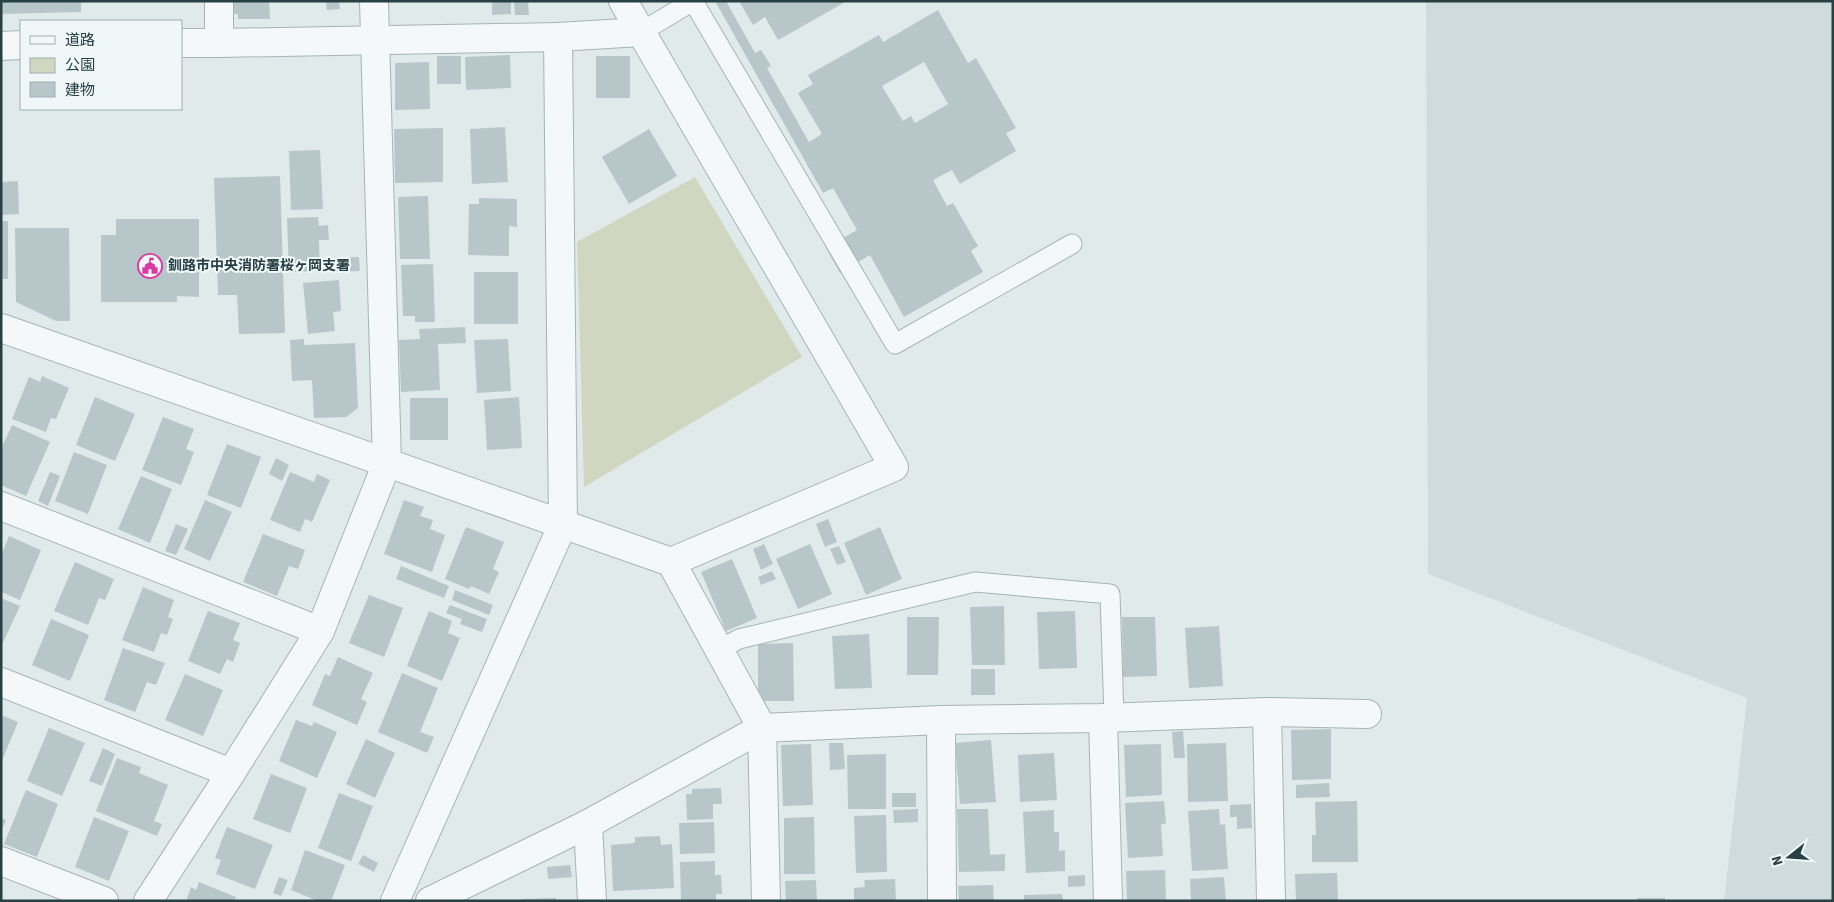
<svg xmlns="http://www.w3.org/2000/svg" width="1834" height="902" font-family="'Source Sans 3','Noto Sans JP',sans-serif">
  <rect width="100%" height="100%" fill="#e1eaeb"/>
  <!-- built -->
  <polygon fill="#cedcdd" points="1426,1 1833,1 1833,901 1724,901 1747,698 1428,574"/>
  <!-- green -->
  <polygon fill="#d1d6c1" points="695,177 802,357 584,487 577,242"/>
  <!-- building -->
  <g fill="#b7c6c9" fill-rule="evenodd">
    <polygon points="1,1 81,1 81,12 1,14"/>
    <polygon points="232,1 269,1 270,19 238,19 238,14 232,14"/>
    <polygon points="326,1 339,1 340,9 327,10"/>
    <polygon points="492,1 511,1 511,14 492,15"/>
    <polygon points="514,1 528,1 529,15 515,15"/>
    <path d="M715,1H726L755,53L761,50L771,66L767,68L809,142L822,134L798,93L813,84L808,75L879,35L883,42L938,10L968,63L976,58L1016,128L1006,133L1016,151L960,184L952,170L933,180L947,206L953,203L978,246L971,251L983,272L904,317L870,255L840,273L826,248L857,230L833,188L823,193ZM924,62L948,104L915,123L911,116L903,121L882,86Z"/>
    <polygon points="739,1 847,1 778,40 765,17 753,25"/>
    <polygon points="510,55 511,88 466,90 465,57"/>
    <rect x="437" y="56" width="24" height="28"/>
    <rect x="596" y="56" width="34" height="42"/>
    <polygon points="429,62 430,109 395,110 395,63"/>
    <polygon points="505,127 508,182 472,184 470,129"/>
    <polygon points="443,128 443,182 395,183 394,129"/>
    <polygon points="649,129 677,176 629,204 602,157"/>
    <polygon points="320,150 323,209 291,210 289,151"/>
    <polygon points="280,176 285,333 239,334 237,295 218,295 214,178"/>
    <polygon points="18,181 19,214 1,215 1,182"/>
    <polygon points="428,196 430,259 400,259 398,197"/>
    <polygon points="479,198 517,199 517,227 509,226 509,256 468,255 469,204 479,204"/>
    <polygon points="318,217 319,226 328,225 329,240 319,240 320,271 289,272 287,218"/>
    <polygon points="116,219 199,219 199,297 177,296 177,302 101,302 101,235 116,235"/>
    <rect x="1" y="221" width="7" height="58"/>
    <polygon points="15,228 69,228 70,321 56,321 16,302"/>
    <polygon points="359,257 360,271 335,272 335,258"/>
    <polygon points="433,264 435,322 415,322 415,316 403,316 401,265"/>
    <rect x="474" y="272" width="44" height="52"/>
    <polygon points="339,280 341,311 333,312 335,331 308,334 303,283"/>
    <polygon points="465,327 466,343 438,344 440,390 401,392 399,340 420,339 419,329"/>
    <polygon points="304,339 304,345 355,343 358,408 346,417 314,418 312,380 292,381 290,340"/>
    <polygon points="508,339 511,391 477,393 474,340"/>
    <polygon points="42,376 69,388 56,419 51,418 46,432 12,419 29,377 40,382"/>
    <polygon points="95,397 135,414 115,461 76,445"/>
    <polygon points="519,397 522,448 487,450 484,400"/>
    <rect x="410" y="398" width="38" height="42"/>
    <polygon points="163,417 194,429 186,449 194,452 181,485 142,470"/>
    <polygon points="12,425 50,442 26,496 1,485 1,449"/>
    <polygon points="227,444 261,457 241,508 207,495"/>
    <polygon points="74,452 107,465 88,514 55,501"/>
    <polygon points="276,458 289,465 282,481 269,474"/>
    <polygon points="50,472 60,476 48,506 38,501"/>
    <polygon points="290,472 314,482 317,474 330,480 312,522 305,519 300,532 270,520"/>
    <polygon points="141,476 172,489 150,543 118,529"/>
    <polygon points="205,500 232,512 210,561 184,549"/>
    <polygon points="404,500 424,507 420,516 433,520 430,529 445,535 432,572 384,554"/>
    <polygon points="828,519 837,542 825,547 816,524"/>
    <polygon points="176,524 188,529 176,555 165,551"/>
    <polygon points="466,527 504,542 493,569 499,572 489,594 471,586 469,589 445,579"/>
    <polygon points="880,527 902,579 866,595 844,543"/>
    <polygon points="263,534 305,550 298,569 289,566 277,596 243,582"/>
    <polygon points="9,536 41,550 20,600 1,592 1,556"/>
    <polygon points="764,544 773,564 761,570 753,549"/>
    <polygon points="810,544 832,594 798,609 776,559"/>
    <polygon points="839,546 846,562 837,565 830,549"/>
    <polygon points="732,559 757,618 726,631 701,572"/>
    <polygon points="75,562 114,579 105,600 99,598 88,625 54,611"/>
    <polygon points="401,566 449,586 444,598 396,579"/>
    <polygon points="772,571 776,579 761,585 758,577"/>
    <polygon points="143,587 174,600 168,617 173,619 167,635 161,633 154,652 122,640"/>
    <polygon points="455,590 493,605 489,615 452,600"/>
    <polygon points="369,595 403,608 384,657 349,643"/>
    <polygon points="1,598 20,606 1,647"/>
    <polygon points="450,605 487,619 482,632 460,624 462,619 446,613"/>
    <polygon points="1004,606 1005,665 972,665 970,607"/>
    <polygon points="208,611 240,623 233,640 240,643 233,662 227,659 220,674 188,661"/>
    <polygon points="429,611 452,621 448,633 460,638 442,681 407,666"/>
    <polygon points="1075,611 1077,668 1039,669 1037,612"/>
    <polygon points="907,617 939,617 938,675 907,675"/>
    <polygon points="1122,617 1155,617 1157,676 1123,677"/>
    <polygon points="51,619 89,635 70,681 32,665"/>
    <polygon points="1219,626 1223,686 1189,688 1185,628"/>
    <polygon points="869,634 872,688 835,689 832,636"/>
    <polygon points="793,643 794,701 758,701 758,644"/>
    <polygon points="123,648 165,663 156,685 147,682 135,712 104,700"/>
    <polygon points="338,657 373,673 361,699 367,702 357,725 312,705 325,674 330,676"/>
    <rect x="971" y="669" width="24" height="26"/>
    <polygon points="402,673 438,688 420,732 434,737 427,753 378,732"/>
    <polygon points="185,674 223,690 203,736 165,720"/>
    <polygon points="1,715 18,722 1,763"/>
    <polygon points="296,720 312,726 314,722 337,732 317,778 279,761"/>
    <polygon points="49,728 85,743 62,796 27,781"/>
    <polygon points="1331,729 1331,779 1292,780 1291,730"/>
    <polygon points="1183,731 1185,758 1174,758 1172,732"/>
    <polygon points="366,739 395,753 375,798 346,784"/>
    <polygon points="991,740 996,802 960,804 955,743"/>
    <polygon points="829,743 843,743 845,769 830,770"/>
    <polygon points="1226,743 1228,801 1188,802 1187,744"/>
    <polygon points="811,744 813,805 783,806 781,745"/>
    <polygon points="1161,744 1162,795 1126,797 1124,745"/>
    <polygon points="103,748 115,754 102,786 89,781"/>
    <polygon points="1054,753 1057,800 1020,802 1018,755"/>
    <polygon points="886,754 886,809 848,809 847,755"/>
    <polygon points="117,758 141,767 139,773 168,785 154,821 162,824 157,836 96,811"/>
    <polygon points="271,774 307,788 290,833 253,819"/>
    <polygon points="1329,783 1330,797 1296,798 1296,785"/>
    <polygon points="721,788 722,804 713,804 713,819 687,820 686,794 692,794 692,789"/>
    <polygon points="26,790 58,804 37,857 4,844"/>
    <polygon points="339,793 373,806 351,861 318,848"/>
    <rect x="892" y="793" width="24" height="14"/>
    <polygon points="1164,801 1166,824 1161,824 1163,856 1128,858 1125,803"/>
    <polygon points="1357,801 1358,862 1312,862 1312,835 1316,835 1315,802"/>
    <polygon points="1251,804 1252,828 1237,829 1237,817 1230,817 1230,805"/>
    <polygon points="918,809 918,822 894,823 893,810"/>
    <polygon points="957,809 988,809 990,855 1005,854 1005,871 959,872"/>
    <polygon points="1219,809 1220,825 1225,824 1228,869 1192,871 1188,811"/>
    <polygon points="1054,810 1054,832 1059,832 1059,851 1065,850 1065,871 1026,873 1023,812"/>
    <polygon points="886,815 887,872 856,873 854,816"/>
    <polygon points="94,817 129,831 109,881 75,867"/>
    <polygon points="814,817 815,874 784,874 784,818"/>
    <polygon points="1,818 6,820 1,831"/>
    <polygon points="714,822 715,853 680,854 679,823"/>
    <polygon points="227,827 273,845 255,889 216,874 221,860 215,858"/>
    <polygon points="660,836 661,845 672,844 674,888 613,891 611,845 635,843 635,837"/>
    <polygon points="305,850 345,865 331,901 318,901 291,890"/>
    <polygon points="363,855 378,863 374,872 358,864"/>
    <polygon points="715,861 715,875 721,875 722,894 716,894 716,901 681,901 680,862"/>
    <polygon points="570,865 572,877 548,879 547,867"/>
    <polygon points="1165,870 1166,901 1127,901 1126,871"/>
    <polygon points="1337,873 1338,901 1296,901 1295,874"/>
    <polygon points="1085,875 1085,886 1068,887 1068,876"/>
    <polygon points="279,877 288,880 281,896 273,893"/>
    <polygon points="1224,877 1226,901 1191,901 1190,879"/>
    <polygon points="895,879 896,901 854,901 854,888 865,887 864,880"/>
    <polygon points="816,880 817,901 786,901 785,881"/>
    <polygon points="199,882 236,897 235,901 186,901 191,887 196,890"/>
    <polygon points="993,885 994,901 959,901 958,886"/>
    <polygon points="1062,894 1063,901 1024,901 1024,895"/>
    <polygon points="556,898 556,901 522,901 522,899"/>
    <rect x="1637" y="898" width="28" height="3"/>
  </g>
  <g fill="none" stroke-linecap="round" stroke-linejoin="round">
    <defs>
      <g id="service">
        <polyline points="693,1 895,344 1072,244"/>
        <polyline points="641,32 693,1"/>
        <polyline points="719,650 739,639 975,582 1110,594 1114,717"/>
      </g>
      <g id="minor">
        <polyline points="219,1 219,43 558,37 641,32"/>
        <polyline points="623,1 894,467 671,562"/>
        <polyline points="181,43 219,43"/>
        <polyline points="1,46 21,45"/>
        <polyline points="1,328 671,562 762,728 766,901"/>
        <polyline points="1,506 320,631"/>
        <polyline points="1,682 231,773"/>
        <polyline points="1267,712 1271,901"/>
        <polyline points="1103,718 1108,901"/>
        <polyline points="941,720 942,901"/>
        <polyline points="588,824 592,901"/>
        <polyline points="1,861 104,901"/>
        <polyline points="148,901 231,773 320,631 387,463 374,1"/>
        <polyline points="395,901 563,524 558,37"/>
        <polyline points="430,901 588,824 762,728 941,720 1103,718 1267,712 1367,714"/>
      </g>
    </defs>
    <!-- service casing -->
    <use href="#service" stroke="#a5b4b6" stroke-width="21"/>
    <!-- minor casing -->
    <use href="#minor" stroke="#a5b4b6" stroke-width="30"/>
    <!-- service -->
    <use href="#service" stroke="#f4f8f9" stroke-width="19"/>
    <!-- minor -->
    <use href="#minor" stroke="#f4f8f9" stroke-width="28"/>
  </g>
  <!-- icons -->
  <defs>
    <symbol id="civic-ring" viewBox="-11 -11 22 22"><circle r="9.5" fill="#f0f7f8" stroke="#db3aa4" stroke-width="1.5"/><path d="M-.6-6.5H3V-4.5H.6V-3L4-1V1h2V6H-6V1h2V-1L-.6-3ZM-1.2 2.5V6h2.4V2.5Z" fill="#db3aa4"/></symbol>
  </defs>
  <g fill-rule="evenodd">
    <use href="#civic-ring" x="136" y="252" width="28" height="28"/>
  </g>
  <g text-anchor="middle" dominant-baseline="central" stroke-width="4" stroke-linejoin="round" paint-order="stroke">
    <!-- poi labels -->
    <g font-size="14" font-weight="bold" fill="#274044" stroke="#f0f7f8" text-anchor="start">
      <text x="168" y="266">釧路市中央消防署桜ヶ岡支署</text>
    </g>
  </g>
  <!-- border -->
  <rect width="1834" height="902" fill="none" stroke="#274044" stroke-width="5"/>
  <!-- legend -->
  <rect x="20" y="20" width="162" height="90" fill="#f0f7f8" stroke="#a0aeb0"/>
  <rect x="30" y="36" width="25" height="8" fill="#f4f8f9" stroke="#a0aeb0"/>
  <text x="65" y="45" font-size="15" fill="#274044">道路</text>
  <rect x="30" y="58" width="25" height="15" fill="#d1d6c1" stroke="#a0aeb0"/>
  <text x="65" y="70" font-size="15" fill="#274044">公園</text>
  <rect x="30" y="82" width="25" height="15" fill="#b7c6c9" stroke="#a0aeb0"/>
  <text x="65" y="95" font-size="15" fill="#274044">建物</text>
  <!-- north arrow -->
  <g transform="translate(1789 857) rotate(253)" stroke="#f0f7f8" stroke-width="4" paint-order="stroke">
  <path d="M0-4L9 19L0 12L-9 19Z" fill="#274044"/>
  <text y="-8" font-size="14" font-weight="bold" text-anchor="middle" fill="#274044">N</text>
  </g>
</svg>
